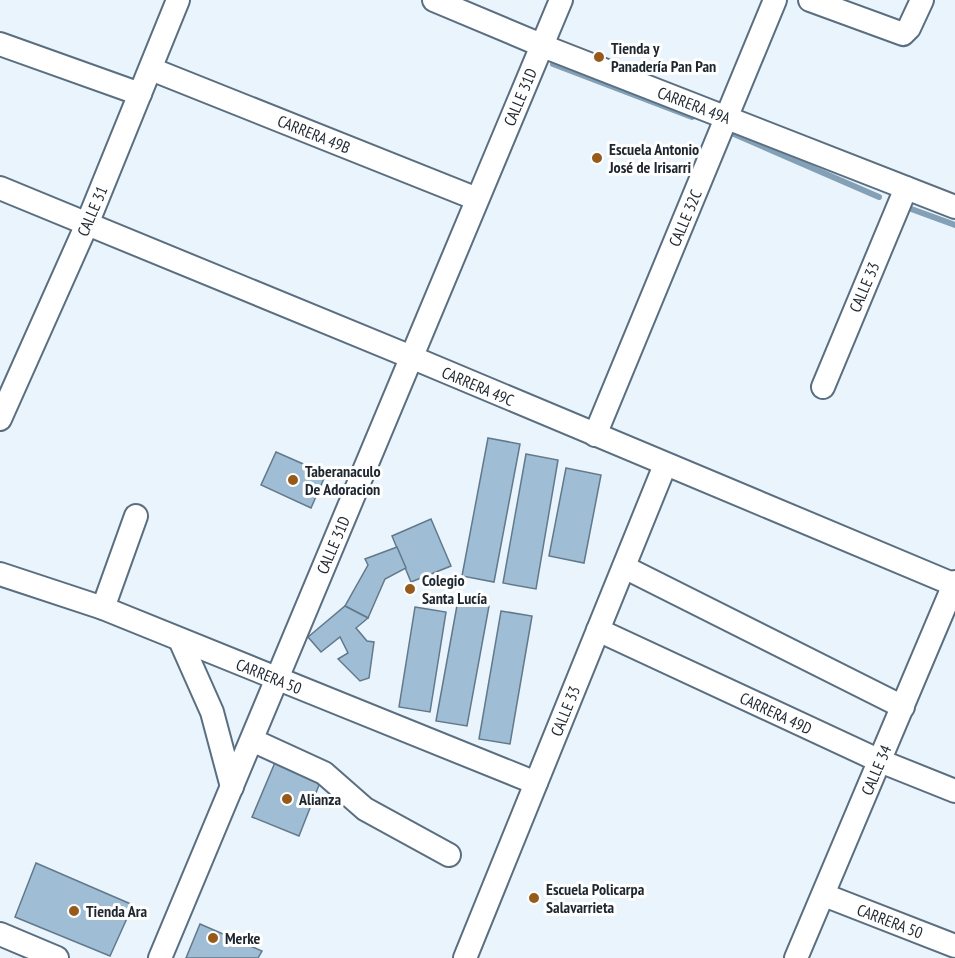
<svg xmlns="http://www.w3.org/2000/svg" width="955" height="958" font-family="'PT Sans Narrow',sans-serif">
  <rect width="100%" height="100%" fill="#eaf4fc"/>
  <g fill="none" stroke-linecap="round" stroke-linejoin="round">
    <!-- stream -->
    <g stroke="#83a0b6" stroke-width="6">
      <polyline points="553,64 692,117"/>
      <polyline points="727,131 879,197"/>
      <polyline points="903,206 955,225"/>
    </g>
  </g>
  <!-- building -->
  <g fill="#9fbdd4" stroke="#62798b" stroke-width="1.5">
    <polygon points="488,438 520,444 494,582 462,576"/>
    <polygon points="276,452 326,474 311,508 261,485"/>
    <polygon points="526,454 558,460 536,589 503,583"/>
    <polygon points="566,468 601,475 584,563 549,556"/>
    <polygon points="431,519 451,566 411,582 392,536"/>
    <polygon points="397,547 406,568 385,579 368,618 345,606 368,565 365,559"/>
    <polygon points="458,600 489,606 467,726 436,721"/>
    <polygon points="345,606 368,618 356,628 367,641 374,642 369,678 360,681 338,659 348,653 340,637 321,652 308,637"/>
    <polygon points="415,607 446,612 430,712 399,707"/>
    <polygon points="501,611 532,616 510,744 479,739"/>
    <polygon points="279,753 321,780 299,836 252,817"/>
    <polygon points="36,863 133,905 110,956 15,917"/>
    <polygon points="200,924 262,951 258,958 186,958"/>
  </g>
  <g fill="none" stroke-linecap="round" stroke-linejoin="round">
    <defs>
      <g id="minor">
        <polyline points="434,0 553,50 955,207"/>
        <polyline points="810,0 903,34 909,28 922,0"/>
        <polyline points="0,44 140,94"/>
        <polyline points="151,69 477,199"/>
        <polyline points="0,188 399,352 955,585"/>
        <polyline points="823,387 906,188"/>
        <polyline points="0,419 87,224 178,0"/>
        <polyline points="595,435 775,0"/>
        <polyline points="624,567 903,707"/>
        <polyline points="0,574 103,608 536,783"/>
        <polyline points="103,608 136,516"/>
        <polyline points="598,630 880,761 955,791"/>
        <polyline points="180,640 212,712 232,787"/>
        <polyline points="252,740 324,773 365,809 449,855"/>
        <polyline points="824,895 955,946"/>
        <polyline points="0,934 57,958"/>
        <polyline points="160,958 561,0"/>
        <polyline points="465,958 665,465"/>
        <polyline points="796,958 955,582"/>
      </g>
    </defs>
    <!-- minor casing -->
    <use href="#minor" stroke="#596f81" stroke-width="26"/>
    <!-- minor -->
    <use href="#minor" stroke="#fff" stroke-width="22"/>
  </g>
  <!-- markers -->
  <g fill="#965a1b" stroke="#fff" stroke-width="2">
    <circle cx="599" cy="57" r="6"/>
    <circle cx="597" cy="158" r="6"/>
    <circle cx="293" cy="480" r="6"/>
    <circle cx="410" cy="589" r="6"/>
    <circle cx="287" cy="799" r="6"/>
    <circle cx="534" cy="898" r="6"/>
    <circle cx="74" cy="911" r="6"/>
    <circle cx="213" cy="938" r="6"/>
  </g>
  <g text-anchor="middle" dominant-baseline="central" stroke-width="6" stroke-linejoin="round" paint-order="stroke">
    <!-- poi labels -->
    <g font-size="16" font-weight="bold" fill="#1e272f" stroke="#fff" text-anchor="start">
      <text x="611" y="48">Tienda y<tspan x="611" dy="18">Panadería Pan Pan</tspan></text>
      <text x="609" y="149">Escuela Antonio<tspan x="609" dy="18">José de Irisarri</tspan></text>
      <text x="305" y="471">Taberanaculo<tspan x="305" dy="18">De Adoracion</tspan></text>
      <text x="422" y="580">Colegio<tspan x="422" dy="18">Santa Lucía</tspan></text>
      <text x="299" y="799">Alianza</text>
      <text x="546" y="889">Escuela Policarpa<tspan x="546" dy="18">Salavarrieta</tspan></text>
      <text x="86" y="911">Tienda Ara</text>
      <text x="225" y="938">Merke</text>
    </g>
    <!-- street labels -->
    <g font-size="16" fill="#1e272f" stroke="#fff">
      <text transform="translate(520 97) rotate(-67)">CALLE 31D</text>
      <text transform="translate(694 105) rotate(21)">CARRERA 49A</text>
      <text transform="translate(314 134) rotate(22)">CARRERA 49B</text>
      <text transform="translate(92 211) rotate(-67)">CALLE 31</text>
      <text transform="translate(685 218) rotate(-67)">CALLE 32C</text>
      <text transform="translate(864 287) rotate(-67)">CALLE 33</text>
      <text transform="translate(478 386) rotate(23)">CARRERA 49C</text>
      <text transform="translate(333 545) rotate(-67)">CALLE 31D</text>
      <text transform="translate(269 676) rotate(22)">CARRERA 50</text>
      <text transform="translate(565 711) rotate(-68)">CALLE 33</text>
      <text transform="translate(776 713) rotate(25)">CARRERA 49D</text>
      <text transform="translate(876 770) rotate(-67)">CALLE 34</text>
      <text transform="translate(890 921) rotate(21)">CARRERA 50</text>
    </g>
  </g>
</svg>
